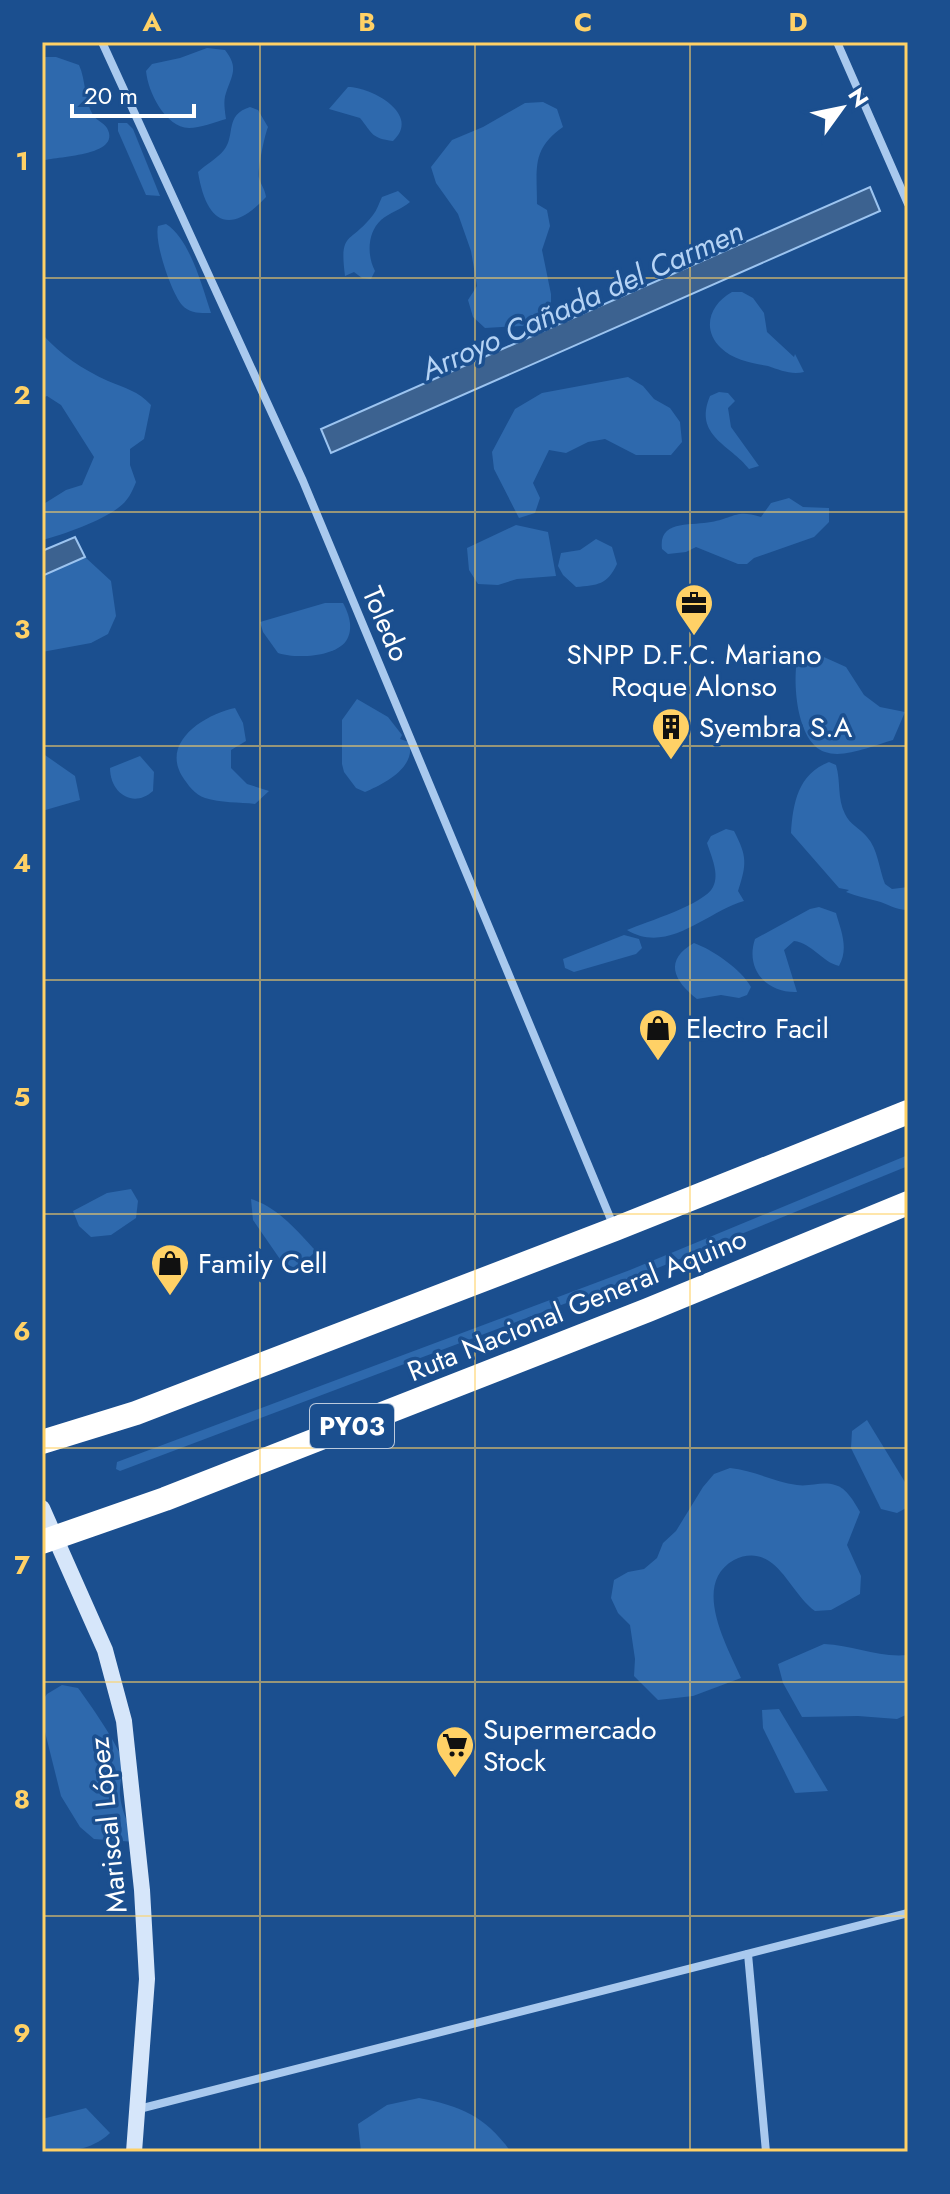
<svg xmlns="http://www.w3.org/2000/svg" width="950" height="2194" font-family="Jost,sans-serif">
  <rect width="100%" height="100%" fill="#1b4f8f"/>
  <!-- green -->
  <g fill="#2e69ad">
    <path d="M207,48L225,50C239,68 232,75 226,93C223,101 225,111 226,119C215,122 200,128 189,128C165,127 148,92 146,71L152,64L180,58Z"/>
    <path d="M42,57H56L79,65C86,80 84,100 93,115C96,120 104,123 107,128C123,157 54,156 42,161Z"/>
    <path d="M348,87C372,87 422,115 393,141C371,138 373,134 360,118L329,109Z"/>
    <path d="M543,102L557,109L563,127C531,149 537,169 537,204L547,210L550,226L542,250L551,294V315L537,325L485,328L473,317L468,300L477,286L471,251L458,214L436,183L431,167L452,140L483,127L525,103Z"/>
    <path d="M250,107L258,110L268,127C265,134 257,170 259,178C261,185 265,189 266,197C228,238 206,221 198,172C206,164 217,159 224,150C236,135 224,115 250,107Z"/>
    <polygon points="127,123 133,129 160,196 146,195 118,131 118,123"/>
    <path d="M398,191L410,202C402,209 389,213 381,220C367,233 367,256 375,271L371,279L362,278L354,272L345,276C339,230 350,245 373,215C377,210 379,203 382,197Z"/>
    <path d="M166,224C190,239 202,286 211,313C201,313 190,314 182,305C171,292 154,242 158,226Z"/>
    <path d="M732,292H742L753,298L764,313L767,332L794,357L795,354L804,372C791,375 780,370 768,366C752,363 733,360 721,348C701,329 710,304 732,292Z"/>
    <path d="M42,334C61,355 82,369 108,381C125,388 138,391 151,405L144,439L130,449V465L136,482C132,492 128,501 118,508C101,521 63,535 42,540V505L66,490L82,485L94,457L61,405L47,396L42,398Z"/>
    <polygon points="628,377 643,386 654,399 670,408 680,422 682,442 671,455 636,455 605,439 588,442 566,453 549,450 533,483 540,498 535,513 519,518 494,469 492,452 515,409 542,393"/>
    <path d="M719,392L728,393L735,401L728,408L731,427L759,466L749,469C731,445 693,436 710,396Z"/>
    <path d="M789,498L803,507L829,508V522L814,537L754,558L747,564H738L696,547L686,552L668,554L662,549C658,519 693,526 711,522C735,518 735,509 761,517L771,503Z"/>
    <polygon points="516,525 548,532 556,576 517,579 498,585 478,584 469,570 467,548"/>
    <path d="M596,539L612,547L617,564C607,585 598,585 576,587L563,575L558,566L561,553L580,550Z"/>
    <polygon points="85,557 111,581 116,616 108,634 91,643 42,652 42,577 77,558"/>
    <path d="M325,603H343C349,614 354,629 346,641C335,657 295,659 278,653L263,632L260,622Z"/>
    <path d="M815,653L846,667L864,695L880,707L905,712L893,740C874,745 844,759 825,752C796,742 792,680 798,655Z"/>
    <path d="M357,699L388,717L402,735L400,739L409,742C417,767 384,784 365,792L356,788L344,772L342,764V720Z"/>
    <path d="M235,708L243,723L246,741L231,750V768L247,784L269,791L255,804C240,802 220,803 205,798C195,795 188,785 182,776C161,741 206,714 235,708Z"/>
    <polygon points="42,753 75,776 80,800 42,811"/>
    <path d="M140,756L154,772L153,791C133,809 110,793 110,768Z"/>
    <path d="M829,762L836,765C841,782 837,798 845,814C850,825 860,828 867,837C878,849 879,869 885,884L892,889L908,887V910C895,910 889,904 877,901C866,898 856,896 846,892L849,890L839,888L791,833C793,803 798,774 829,762Z"/>
    <path d="M726,829L734,831C747,856 747,864 738,891L744,901C706,912 668,955 627,930C646,922 705,904 713,887C720,874 711,856 707,843L711,836Z"/>
    <path d="M819,907L836,913C841,931 849,948 839,966C822,962 812,943 794,941L784,950L797,992C766,993 745,969 755,939L810,909Z"/>
    <polygon points="624,935 639,939 642,948 636,954 574,972 565,968 563,959"/>
    <path d="M694,943C713,950 741,969 751,987L747,995L739,998L721,995L697,999C673,980 664,960 694,943Z"/>
    <polygon points="908,1155 908,1166 633,1278 120,1471 116,1469 117,1462 630,1270"/>
    <polygon points="131,1189 138,1201 136,1218 111,1235 91,1237 79,1226 73,1211 107,1193"/>
    <path d="M251,1199C279,1208 296,1230 316,1251L297,1269L282,1262L253,1220Z"/>
    <polygon points="867,1420 908,1487 908,1507 897,1513 881,1509 851,1448 852,1431"/>
    <path d="M730,1468C753,1470 774,1482 797,1485C810,1487 822,1481 835,1485C847,1488 854,1502 860,1512L847,1545L861,1576L860,1594L831,1610L815,1611C797,1598 786,1572 769,1561C758,1554 746,1554 734,1560C691,1584 727,1646 741,1678L693,1696L658,1700L634,1676L635,1659L630,1625L618,1613L611,1598L614,1580L628,1572L644,1569L657,1558L663,1543L676,1531L703,1487L714,1474Z"/>
    <path d="M824,1644C853,1645 878,1658 908,1655V1714L897,1719L858,1716L802,1717L783,1683L778,1664Z"/>
    <path d="M62,1685L78,1688C88,1701 122,1750 123,1763C123,1774 119,1784 120,1795C121,1811 130,1827 136,1842L94,1839L80,1827L61,1796L42,1720V1701L47,1694Z"/>
    <polygon points="779,1709 828,1791 795,1793 763,1728 762,1710"/>
    <path d="M419,2098C461,2106 485,2116 511,2152H361L358,2124L387,2105Z"/>
    <path d="M86,2108L110,2133C91,2151 67,2152 42,2152V2119Z"/>
  </g>
  <!-- water -->
  <g fill="#3c6290" stroke="#9cc4f0" stroke-width="2">
    <polygon points="870,187 880,211 331,453 321,429"/>
    <polygon points="75,537 85,557 42,576 42,551"/>
  </g>
  <g fill="none" stroke-linecap="round" stroke-linejoin="round">
    <!-- street -->
    <g stroke="#a9c9ee" stroke-width="8">
      <polyline points="102,42 303,481 614,1227"/>
      <polyline points="837,42 908,204"/>
      <polyline points="748,1954 766,2152"/>
      <polyline points="139,2109 908,1913"/>
    </g>
    <!-- secondary -->
    <polyline stroke="#d6e6fa" stroke-width="16" points="42,1508 105,1650 124,1721 142,1890 147,1979 134,2152"/>
    <!-- highway -->
    <g stroke="#fff" stroke-width="24">
      <polyline points="42,1442 136,1413 615,1229 908,1112"/>
      <polyline points="42,1542 165,1499 648,1310 908,1203"/>
    </g>
  </g>
  <!-- grid -->
  <path fill="none" stroke="#ffd166" stroke-width="2" stroke-opacity="0.55" d="M260,42V2152M475,42V2152M690,42V2152M42,278H908M42,512H908M42,746H908M42,980H908M42,1214H908M42,1448H908M42,1682H908M42,1916H908"/>
  <!-- icons -->
  <defs>
    <symbol id="office-pin" viewBox="-11 -11 22 30"><path d="M0 17L-7.5 6A9.5 9.5 0 1 1 7.5 6Z" fill="#ffd166" stroke="#1b4f8f"/><path d="M-6-3h4V-5.5h4V-3h4V5H-6ZM-1-4.5V-3h2v-1.5ZM-6 0V1H6V0Z" fill="#111"/></symbol>
    <symbol id="building-pin" viewBox="-11 -11 22 30"><path d="M0 17L-7.5 6A9.5 9.5 0 1 1 7.5 6Z" fill="#ffd166" stroke="#1b4f8f"/><path d="M-4-6H4V6H1V3H-1V6H-4ZM-2.5-4.3h1.7v1.8h-1.7ZM.8-4.3h1.7v1.8H.8ZM-2.5-1h1.7V.8h-1.7ZM.8-1h1.7V.8H.8Z" fill="#111"/></symbol>
    <symbol id="shop-pin" viewBox="-11 -11 22 30"><path d="M0 17L-7.5 6A9.5 9.5 0 1 1 7.5 6Z" fill="#ffd166" stroke="#1b4f8f"/><path d="M-5-2.5h2.3a2.7 3.5 0 0 1 5.4 0H5L5.5 6h-11ZM-1.5-2.5h3a1.5 2.3 0 0 0-3 0Z" fill="#111"/></symbol>
    <symbol id="supermarket-pin" viewBox="-11 -11 22 30"><path d="M0 17L-7.5 6A9.5 9.5 0 1 1 7.5 6Z" fill="#ffd166" stroke="#1b4f8f"/><path d="M-6-5.5h2.5l.6 2H6L4.5 2H-2.5L-4.4-4H-6ZM-1.5 3.2a1.3 1.3 0 1 0 .1 0ZM3 3.2a1.3 1.3 0 1 0 .1 0Z" fill="#111"/></symbol>
  </defs>
  <g fill-rule="evenodd">
    <use href="#office-pin" x="672" y="581" width="44" height="60"/>
    <use href="#building-pin" x="649" y="705" width="44" height="60"/>
    <use href="#shop-pin" x="636" y="1006" width="44" height="60"/>
    <use href="#shop-pin" x="148" y="1241" width="44" height="60"/>
    <use href="#supermarket-pin" x="433" y="1723" width="44" height="60"/>
  </g>
  <g text-anchor="middle" dominant-baseline="central" stroke-width="7" stroke-linejoin="round" paint-order="stroke">
    <!-- shield labels -->
    <rect fill="#1b4f8f" stroke="#bbcadd" stroke-width="2" x="310" y="1404" width="84" height="44" rx="6"/>
    <g font-size="26" font-weight="bold" fill="#fff">
      <text x="352" y="1426">PY03</text>
    </g>
    <!-- street labels -->
    <g font-size="28" fill="#fff" stroke="#1b4f8f">
      <text transform="translate(386 624) rotate(67)">Toledo</text>
      <text transform="translate(577 1305) rotate(-22)">Ruta Nacional General Aquino</text>
      <text transform="translate(108 1825) rotate(-96)">Mariscal López</text>
    </g>
    <!-- poi labels -->
    <g font-size="28" fill="#fff" stroke="#1b4f8f" text-anchor="start">
      <text x="694" y="654" text-anchor="middle">SNPP D.F.C. Mariano<tspan x="694" dy="32">Roque Alonso</tspan></text>
      <text x="699" y="727">Syembra S.A</text>
      <text x="686" y="1028">Electro Facil</text>
      <text x="198" y="1263">Family Cell</text>
      <text x="483" y="1729">Supermercado<tspan x="483" dy="32">Stock</tspan></text>
    </g>
    <!-- water labels -->
    <g font-size="30" font-style="italic" fill="#b5d3f5" stroke="#1b4f8f">
      <text transform="translate(582 300) rotate(-24)">Arroyo Cañada del Carmen</text>
    </g>
  </g>
  <!-- border -->
  <rect width="950" height="2194" fill="none" stroke="#1b4f8f" stroke-width="88"/>
  <!-- north arrow -->
  <g transform="translate(842 108) rotate(57)" stroke="#1b4f8f" stroke-width="6" paint-order="stroke">
  <path d="M0-6L14 30L0 20L-14 30Z" fill="#ffffff"/>
  <text y="-12" font-size="22" font-weight="bold" text-anchor="middle" fill="#ffffff">N</text>
  </g>
  <!-- scale -->
  <path d="M72 104v12h122v-12" fill="none" stroke="#ffffff" stroke-width="4"/>
  <text x="84" y="104" font-size="24" fill="#ffffff" stroke="#1b4f8f" stroke-width="6" paint-order="stroke">20 m</text>
  <rect x="44" y="44" width="862" height="2106" fill="none" stroke="#ffd166" stroke-width="3"/>
  <g font-size="26" text-anchor="middle" font-weight="bold" fill="#ffd166">
    <text x="152" y="31">A</text>
    <text x="367" y="31">B</text>
    <text x="583" y="31">C</text>
    <text x="798" y="31">D</text>
    <text x="22" y="170">1</text>
    <text x="22" y="404">2</text>
    <text x="22" y="638">3</text>
    <text x="22" y="872">4</text>
    <text x="22" y="1106">5</text>
    <text x="22" y="1340">6</text>
    <text x="22" y="1574">7</text>
    <text x="22" y="1808">8</text>
    <text x="22" y="2042">9</text>
  </g>
</svg>
